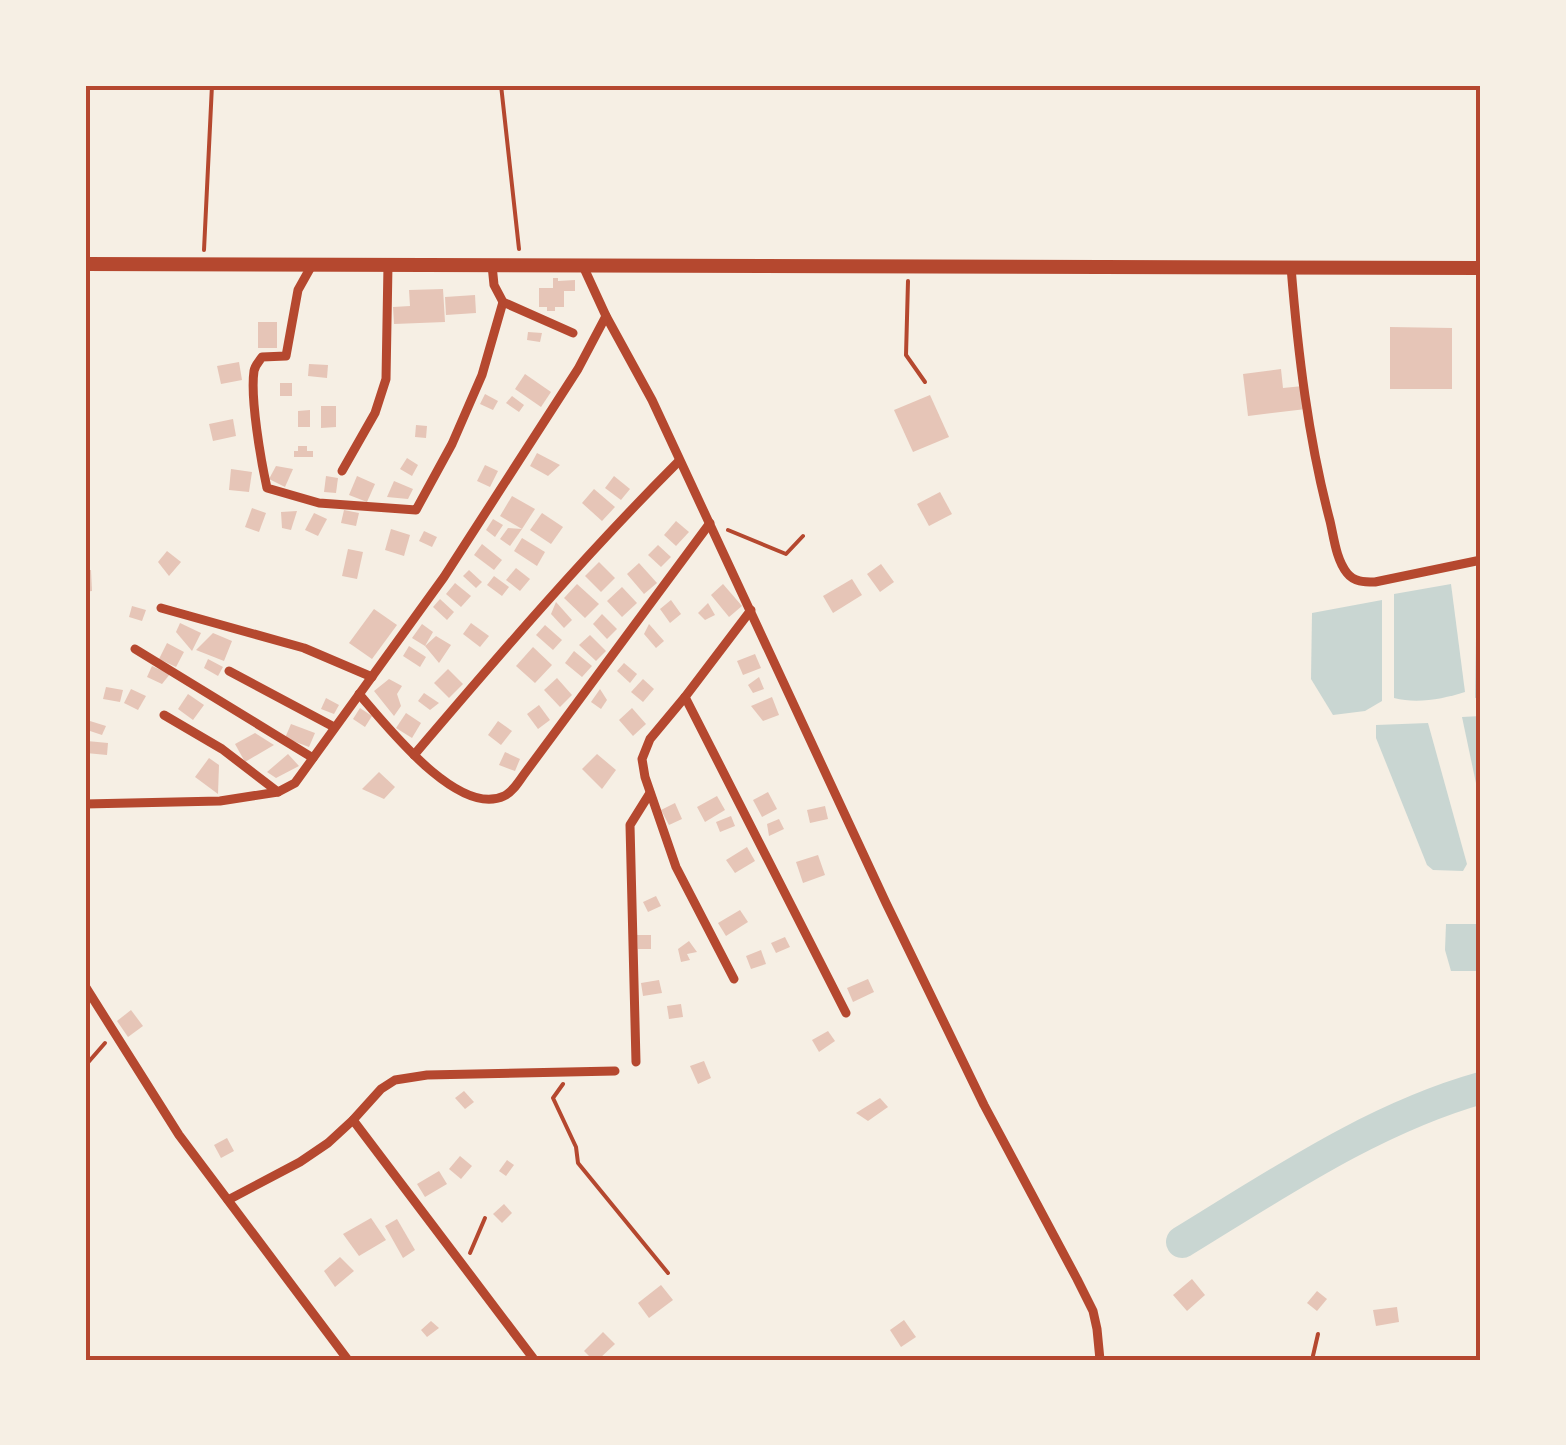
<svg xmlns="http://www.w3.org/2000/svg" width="1566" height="1445" font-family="Helvetica,sans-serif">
  <rect width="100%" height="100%" fill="#f6efe4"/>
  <!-- water -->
  <g fill="#c9d6d2">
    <polygon points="1477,576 1481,576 1481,697 1475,698"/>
    <path d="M1451,584L1465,692C1443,699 1417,704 1394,698V594Z"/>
    <polygon points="1382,600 1382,701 1365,711 1333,715 1311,679 1312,613"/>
    <polygon points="1481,716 1481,807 1462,717"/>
    <polygon points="1428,723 1467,864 1463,871 1433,870 1427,865 1376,738 1376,725"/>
    <polygon points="1446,924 1481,924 1481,971 1451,971 1445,950"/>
  </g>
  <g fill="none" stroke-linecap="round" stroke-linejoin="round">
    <!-- river -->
    <path stroke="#c9d6d2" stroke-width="32" d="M1182,1242C1277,1184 1374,1118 1481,1088"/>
  </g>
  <!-- building -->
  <g fill="#e6c5b7">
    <polygon points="553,278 558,278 558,281 575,280 575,291 564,291 564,307 555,307 555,311 547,311 547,307 539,307 539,288 553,288"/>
    <polygon points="443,289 445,322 394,324 393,307 410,306 409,290"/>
    <polygon points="475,295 476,313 446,315 445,297"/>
    <rect x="258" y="322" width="19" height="26"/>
    <polygon points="1390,327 1452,328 1452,389 1390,389"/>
    <polygon points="528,332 542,333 540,342 527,340"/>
    <polygon points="239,362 242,380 221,384 217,366"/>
    <polygon points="309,364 328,365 327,378 308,376"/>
    <polygon points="1281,369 1283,388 1303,386 1306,409 1248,416 1243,374"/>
    <polygon points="525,374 551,392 541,407 515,389"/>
    <rect x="280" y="383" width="12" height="13"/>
    <polygon points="485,394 498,401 493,410 480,404"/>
    <polygon points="930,395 949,437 913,452 894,410"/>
    <polygon points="512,396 524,405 519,412 506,403"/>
    <polygon points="321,406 336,406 336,427 321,428"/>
    <polygon points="310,410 310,427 298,427 298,411"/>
    <polygon points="233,419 236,436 213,441 209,424"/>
    <polygon points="416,425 427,426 426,438 415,437"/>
    <polygon points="298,446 307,446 307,451 313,451 313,457 294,457 294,451 298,451"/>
    <polygon points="537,453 560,465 548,476 530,466"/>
    <polygon points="407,458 418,465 412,476 400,469"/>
    <polygon points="485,465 498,471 490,487 477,481"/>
    <polygon points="276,466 293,469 285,487 269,479"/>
    <polygon points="231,469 252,472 249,492 229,490"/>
    <polygon points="326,476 338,478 336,493 324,492"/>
    <polygon points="357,476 375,484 367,502 349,495"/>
    <polygon points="614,476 630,489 621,500 605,488"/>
    <polygon points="394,481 413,489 408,499 387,497"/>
    <polygon points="594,489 615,507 602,521 582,503"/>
    <polygon points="940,492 952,514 929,526 917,504"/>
    <polygon points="512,496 535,509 522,529 500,516"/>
    <polygon points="252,508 266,513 259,532 245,527"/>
    <polygon points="344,510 359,513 356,526 341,523"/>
    <polygon points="297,511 291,530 282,528 281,512"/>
    <polygon points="314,513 327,519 318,536 305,530"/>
    <polygon points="542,513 563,527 551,544 530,530"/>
    <polygon points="493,519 503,525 495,537 486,530"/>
    <polygon points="676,521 689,532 676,546 664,535"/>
    <polygon points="508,528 522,529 510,546 500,539"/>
    <polygon points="391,529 410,535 404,556 385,550"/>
    <polygon points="424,531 437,537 432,547 419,541"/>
    <polygon points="522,538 545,552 537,566 514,551"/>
    <polygon points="482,544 502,560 494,570 474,555"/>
    <polygon points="658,545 671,557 661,567 648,555"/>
    <polygon points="348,549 363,552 357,579 342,576"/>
    <polygon points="167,551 181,562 169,576 158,562"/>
    <polygon points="599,562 615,578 601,592 585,576"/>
    <polygon points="639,563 657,583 644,594 627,574"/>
    <polygon points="881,564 894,582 880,592 867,574"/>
    <polygon points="516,568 530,579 520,591 506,580"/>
    <polygon points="85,570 91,570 92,591 85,592"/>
    <polygon points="469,570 482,582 476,588 463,576"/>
    <polygon points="494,576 509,587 502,596 487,585"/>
    <polygon points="852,579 862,595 833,613 823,596"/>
    <polygon points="455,583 471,596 461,607 446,594"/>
    <polygon points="577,584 599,604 585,618 564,598"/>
    <polygon points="723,584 742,606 729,617 711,595"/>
    <polygon points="622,587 637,603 622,617 607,601"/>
    <polygon points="440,599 454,612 447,620 433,607"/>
    <polygon points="671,600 681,614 670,623 660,609"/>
    <polygon points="556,602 572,620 564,628 551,614"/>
    <polygon points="708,603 715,615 705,620 698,613"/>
    <polygon points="132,606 146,610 142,621 129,617"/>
    <polygon points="374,609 397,625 372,659 349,643"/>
    <polygon points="602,614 617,629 607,639 593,624"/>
    <polygon points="180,623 201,633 192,651 176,632"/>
    <polygon points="471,623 489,636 480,647 463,634"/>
    <polygon points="422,624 433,632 425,646 436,636 451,645 439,663 425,646 412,638"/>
    <polygon points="649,624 664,641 656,648 644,634"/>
    <polygon points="545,625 562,640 553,650 536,635"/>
    <polygon points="213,633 232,641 224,661 196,650"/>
    <polygon points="590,635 606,651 596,661 579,645"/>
    <polygon points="167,643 184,652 176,667 159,659"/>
    <polygon points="409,646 426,657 420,667 403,656"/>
    <polygon points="533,647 552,665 535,683 516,666"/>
    <polygon points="574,651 592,666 582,677 565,663"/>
    <polygon points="755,654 761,668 743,675 737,661"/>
    <polygon points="208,659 223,667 218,676 204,668"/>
    <polygon points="624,663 637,674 630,683 617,671"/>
    <polygon points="152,666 170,674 162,684 147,677"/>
    <polygon points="448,669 463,684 449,698 434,683"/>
    <polygon points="759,677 764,689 753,693 748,685"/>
    <polygon points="557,678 572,695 560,707 544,690"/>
    <polygon points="389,679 402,686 397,694 401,706 394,716 374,691"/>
    <polygon points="643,679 654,689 643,702 631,692"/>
    <polygon points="106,687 123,690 120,702 103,699"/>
    <polygon points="131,689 146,696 138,710 124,703"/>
    <polygon points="600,689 607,700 601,709 591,702"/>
    <polygon points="424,693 439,703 430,710 418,701"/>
    <polygon points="188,694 204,705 193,720 178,709"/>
    <polygon points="772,697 779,715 763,721 751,706"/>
    <polygon points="326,698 339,705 334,714 321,709"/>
    <polygon points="539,705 550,720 538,729 527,714"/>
    <polygon points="360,708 372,716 365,727 353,719"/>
    <polygon points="632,708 646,724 633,736 619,720"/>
    <polygon points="406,713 421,723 412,738 396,728"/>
    <polygon points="90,721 106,726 102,735 87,730"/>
    <polygon points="498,721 512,731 501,745 488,735"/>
    <polygon points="291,724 315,733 309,747 285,738"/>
    <polygon points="255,733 274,745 245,762 235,744"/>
    <polygon points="87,741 108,743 107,755 86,753"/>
    <polygon points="505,752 520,759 515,771 499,765"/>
    <polygon points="288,754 299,766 276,778 267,772"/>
    <polygon points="597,754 616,770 602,789 582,769"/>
    <polygon points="209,758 219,765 218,794 195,777"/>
    <polygon points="379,772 395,787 384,799 362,789"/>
    <polygon points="768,792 777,809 762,817 753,800"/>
    <polygon points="717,796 725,810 705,822 697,807"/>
    <polygon points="675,803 682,819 669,825 661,810"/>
    <polygon points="825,806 828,819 810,823 807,810"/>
    <polygon points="731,816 735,826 720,832 716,822"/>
    <polygon points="779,819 784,829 769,836 767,824"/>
    <polygon points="747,847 755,861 735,873 726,860"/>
    <polygon points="818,855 825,875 803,883 796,862"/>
    <polygon points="656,896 661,906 648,912 643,902"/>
    <polygon points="740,910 748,922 726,936 718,923"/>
    <polygon points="637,935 651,935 651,949 638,949"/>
    <polygon points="785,937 790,947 776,953 771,943"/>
    <polygon points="689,941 697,952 687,954 690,960 681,962 678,949"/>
    <polygon points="761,950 766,964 751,969 746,956"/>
    <polygon points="868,979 874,992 853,1002 847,988"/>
    <polygon points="659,980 662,993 643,996 641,983"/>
    <polygon points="681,1004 683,1017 669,1019 667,1006"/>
    <polygon points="131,1010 143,1026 128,1037 117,1021"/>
    <polygon points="828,1031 835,1041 819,1052 812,1040"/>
    <polygon points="704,1061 711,1078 698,1084 690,1066"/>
    <polygon points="464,1091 474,1102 465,1109 455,1098"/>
    <polygon points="880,1098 888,1107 868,1121 856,1113"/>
    <polygon points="227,1138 234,1151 221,1158 214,1145"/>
    <polygon points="460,1156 472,1166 461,1179 449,1169"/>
    <polygon points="507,1160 514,1165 506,1176 499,1171"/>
    <polygon points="439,1171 447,1184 425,1197 417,1184"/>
    <polygon points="504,1204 512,1213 502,1223 493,1214"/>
    <polygon points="371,1218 386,1240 359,1256 343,1234"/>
    <polygon points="397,1219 415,1250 403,1258 385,1226"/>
    <polygon points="340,1257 354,1271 335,1287 324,1271"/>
    <polygon points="1192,1279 1205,1295 1187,1311 1173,1295"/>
    <polygon points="661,1285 673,1300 649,1318 638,1303"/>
    <polygon points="1317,1291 1327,1299 1317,1311 1307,1303"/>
    <polygon points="1397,1307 1399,1322 1376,1326 1373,1310"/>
    <polygon points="904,1320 916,1337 901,1347 890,1330"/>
    <polygon points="431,1321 439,1328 427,1337 421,1330"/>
    <polygon points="603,1332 615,1344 598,1360 593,1360 584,1351"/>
  </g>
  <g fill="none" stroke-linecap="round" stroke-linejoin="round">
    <!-- path -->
    <g stroke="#b5482f" stroke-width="4">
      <polyline points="501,85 519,249"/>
      <polyline points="204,250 212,85"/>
      <polyline points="908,281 906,355 925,382"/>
      <polyline points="728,530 786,554 803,536"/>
      <polyline points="85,1066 105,1043"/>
      <polyline points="563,1084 553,1098 576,1147 578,1163 668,1273"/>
      <polyline points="470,1253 485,1218"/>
      <polyline points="1312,1360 1318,1334"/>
    </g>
    <!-- minor -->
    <g stroke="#b5482f" stroke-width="9">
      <path d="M312,265L298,290L286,356L262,357C258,363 255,365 254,371C250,398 261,461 267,488L319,503L416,510L452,444L482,375L503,302"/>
      <polyline points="492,265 494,285 503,302 573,333"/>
      <polyline points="583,266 606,316 652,400 886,903 984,1105 1077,1279 1093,1311 1097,1329 1100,1360"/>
      <path d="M1291,267C1298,353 1308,438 1330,521C1334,538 1336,559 1347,573C1354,582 1364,582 1375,582L1481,560"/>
      <polyline points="342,471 375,413 386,379 388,265"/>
      <polyline points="161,608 304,648 372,677"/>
      <polyline points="135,649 313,758"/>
      <polyline points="229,671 334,727"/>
      <path d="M359,694C386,725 458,818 504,796C513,792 519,781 525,773L710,523"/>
      <polyline points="685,697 846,1013"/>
      <polyline points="164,715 222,749 278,792"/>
      <path d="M414,755C500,654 586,554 679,461"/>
      <polyline points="85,804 220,801 278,792 295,783 444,577 578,369 606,316"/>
      <polyline points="734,979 676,867 645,777 642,759 650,739 685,697 751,610"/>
      <polyline points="85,986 179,1135 348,1360"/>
      <polyline points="636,1062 630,825 650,793"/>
      <polyline points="353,1120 533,1358"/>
      <polyline points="228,1200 300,1162 328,1143 353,1120 381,1089 395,1080 427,1075 615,1071"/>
    </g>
    <!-- primary -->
    <polyline stroke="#b5482f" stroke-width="14" points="85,264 1481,268"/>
  </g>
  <!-- border -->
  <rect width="1566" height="1445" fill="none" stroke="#f6efe4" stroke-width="175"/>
  <rect x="88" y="88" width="1390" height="1270" fill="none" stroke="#b5482f" stroke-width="4"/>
</svg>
